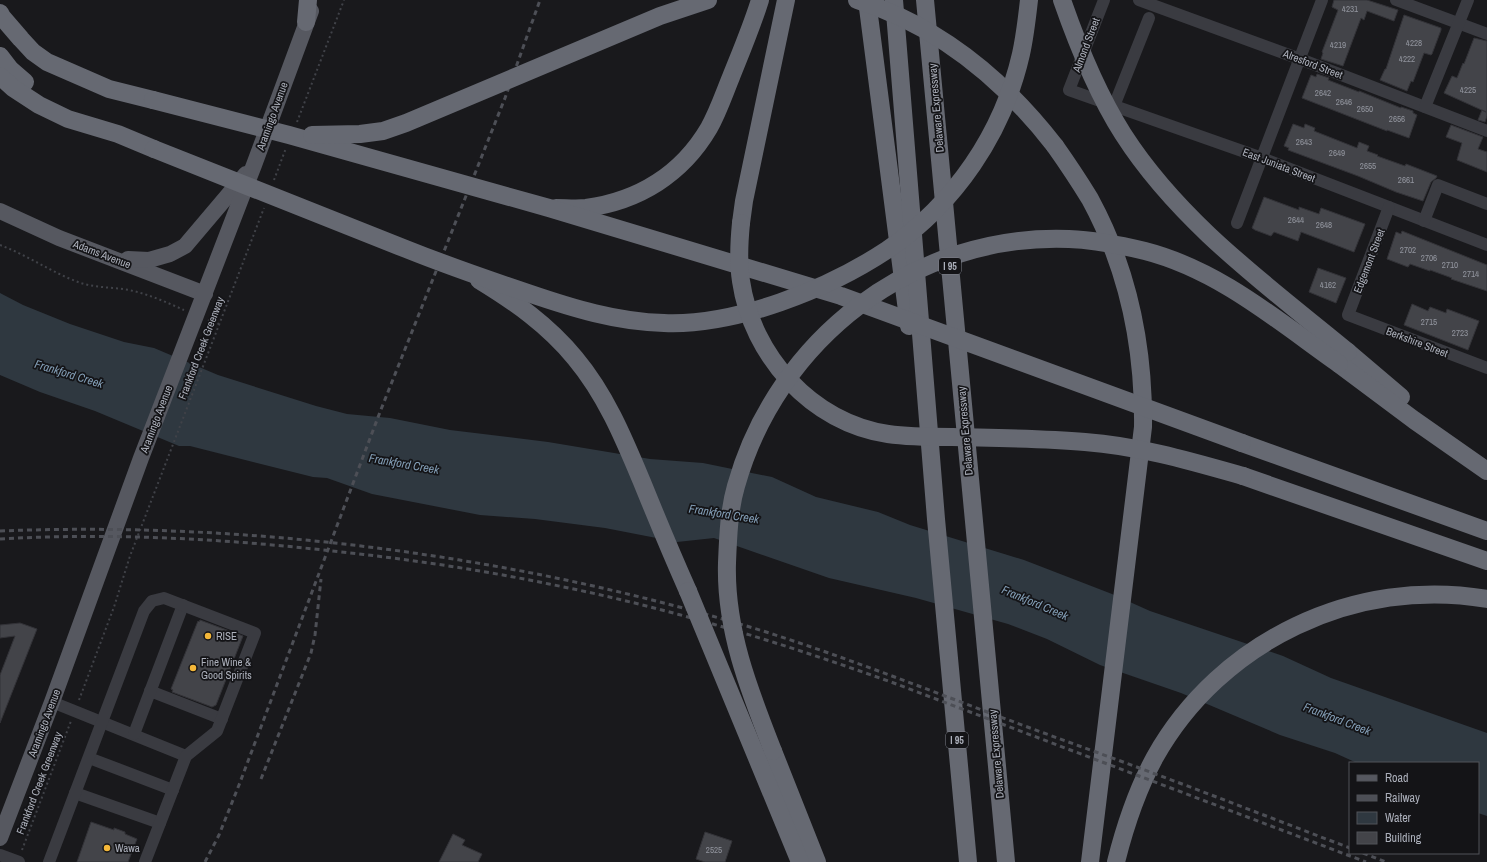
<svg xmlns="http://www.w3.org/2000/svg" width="1487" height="862" font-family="'Archivo Narrow',sans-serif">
  <rect width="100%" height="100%" fill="#19191c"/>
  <!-- water -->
  <polygon fill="#2f3840" points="0,293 23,305 70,324 124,342 154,348 218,375 316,406 347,414 390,418 450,430 548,442 650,459 703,463 772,477 816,497 878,512 910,525 1024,560 1112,594 1150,611 1283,656 1331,678 1487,733 1487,816 1478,813 1478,763 1357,763 1335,753 1280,735 1181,693 1100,665 1047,639 1008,624 916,598 829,578 714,538 677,542 605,528 535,519 480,515 372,494 327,478 313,477 190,446 179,446 95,411 40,392 0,375"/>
  <!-- building -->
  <g fill="#434449" stroke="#333338">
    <polygon points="1334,0 1367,0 1398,10 1394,21 1367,11 1364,20 1361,18 1343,66 1321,59 1323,53 1322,52 1338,10 1332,7"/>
    <polygon points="1404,15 1441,28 1441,30 1432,54 1431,55 1424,53 1413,82 1411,81 1407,91 1380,80 1385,69 1386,69"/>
    <polygon points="1474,38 1487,41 1487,116 1485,122 1478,120 1482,110 1486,112 1444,93 1452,76 1457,78 1463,63 1464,64"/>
    <polygon points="1317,74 1329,78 1328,80 1359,92 1359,91 1401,108 1401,107 1413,111 1413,113 1417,115 1409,138 1387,130 1387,131 1302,98 1311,75 1316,77"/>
    <polygon points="1293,124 1304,128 1305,124 1315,128 1314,131 1357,148 1359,142 1369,146 1367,151 1378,155 1377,156 1405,166 1406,164 1437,176 1436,178 1431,182 1423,201 1396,192 1358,176 1288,150 1289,148 1284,146"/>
    <polygon points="1451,125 1483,137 1478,149 1487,152 1487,172 1457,160 1462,143 1446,137"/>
    <polygon points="1264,197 1299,210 1299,207 1319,214 1321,208 1365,224 1354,252 1301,232 1298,241 1274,232 1271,236 1255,230 1252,228"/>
    <polygon points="1402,231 1487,265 1487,291 1451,279 1452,278 1430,270 1430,271 1410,264 1408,267 1387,259 1396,232 1401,234"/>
    <polygon points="1318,268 1346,278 1336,303 1309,292"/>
    <polygon points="1412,304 1428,311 1430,307 1446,313 1447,309 1479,321 1468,350 1404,325"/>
    <polygon points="200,620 243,636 216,705 212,707 172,692 173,690 171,689 198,621 199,622"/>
    <polygon points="20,623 37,629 0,723 0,675 15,636 0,638 0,625"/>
    <polygon points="91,822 114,830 114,828 125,832 125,834 137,839 128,862 77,862"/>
    <polygon points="705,832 732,841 725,862 705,862 696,859"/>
    <polygon points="453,834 465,840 462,845 482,854 478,862 439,862"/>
  </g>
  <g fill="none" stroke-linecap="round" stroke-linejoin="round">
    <!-- path -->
    <g stroke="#404248" stroke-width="2" stroke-dasharray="2 3" stroke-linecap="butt">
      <polyline points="297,122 344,0"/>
      <polyline points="274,180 286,148"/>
      <path d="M0,245C27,255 51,272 78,282C94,288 112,287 129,290C148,294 166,302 184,310"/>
      <polyline points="208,320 219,324"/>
      <polyline points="79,700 114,607 130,556 264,208"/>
      <polyline points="22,850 71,721"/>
    </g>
    <!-- minor -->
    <g stroke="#3a3b41" stroke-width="12">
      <polyline points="1104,0 1069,90 1262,158 1487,245"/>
      <polyline points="1139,0 1300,59 1487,131"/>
      <polyline points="1396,0 1487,34"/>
      <polyline points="1114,106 1149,18"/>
      <polyline points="1425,107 1468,0"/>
      <polyline points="1389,207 1348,315 1487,368"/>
      <polyline points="1424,221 1438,185 1487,204"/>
      <polyline points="1237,223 1322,0"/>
      <polyline points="150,691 222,719"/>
      <polyline points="52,702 186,756"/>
      <polyline points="134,734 183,605"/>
      <polyline points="89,758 173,790"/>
      <polyline points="75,793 160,823"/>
      <polyline points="0,855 19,862"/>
      <polyline points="49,862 144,611 152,601 164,598 255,633 217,731 186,756 145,862"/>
    </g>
    <!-- major -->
    <g stroke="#565860" stroke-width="16">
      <polyline points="0,211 59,238 205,294"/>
      <polyline points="128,259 149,260 170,254 185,246 246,174"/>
      <polyline points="0,838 52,702 141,458 254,165 311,11"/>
    </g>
    <!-- highway -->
    <g stroke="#666972" stroke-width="18">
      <polyline points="867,0 909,326"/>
      <polyline points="894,0 936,519 968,862"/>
      <polyline points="925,0 1006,862"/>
      <polyline points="0,13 2,17 21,39 33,52 47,62 109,89 153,100"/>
      <polyline points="306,22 308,0"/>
      <polyline points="0,56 10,69 25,82"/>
      <polyline points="0,76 13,88 39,105 68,119 118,134 154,149"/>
      <path d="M1055,146C1067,163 1079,181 1090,199C1128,269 1144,347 1143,427L1090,862"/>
      <path d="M556,208C566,208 576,209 586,208C639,201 682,174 709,128C718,112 724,94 731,77C741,52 752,26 760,0"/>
      <polyline points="741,223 744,201 786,0"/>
      <path d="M479,280C515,302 548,325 575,358C606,395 624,439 642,482C657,519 672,555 688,591"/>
      <polyline points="1348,352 1401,397"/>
      <polyline points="1339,364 1414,420 1487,471"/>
      <polyline points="1242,443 1487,531"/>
      <polyline points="1243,476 1487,561"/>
      <polyline points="773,751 817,862"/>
      <path d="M1116,862C1125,826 1137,790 1155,757C1220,641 1356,576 1487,599"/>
    </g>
    <!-- rail -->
    <g stroke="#4d4f56" stroke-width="3" stroke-dasharray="5 4" stroke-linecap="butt">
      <path d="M0,531C255,521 519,556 763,631C848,658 931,691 1014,722C1065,741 1116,759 1166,778C1228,801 1289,825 1350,848"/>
      <path d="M0,539C105,533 210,538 314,549C393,557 472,568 549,584C666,607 779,642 891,682L1366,862"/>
      <polyline points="261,779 311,653 315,635 321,579"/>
      <polyline points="1363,853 1386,862"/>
      <polyline points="205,862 219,835 239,785 380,412 505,98 540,0"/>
    </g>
    <!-- highway-bridge -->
    <g stroke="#666972" stroke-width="18">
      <path d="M857,0C939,26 1003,79 1055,146"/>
      <path d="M1062,0C1078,46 1097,93 1123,134C1180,223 1268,286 1348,352"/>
      <polyline points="153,100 289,135 549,208 841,296 1242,443"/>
      <polyline points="312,135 360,134 383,131 406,123 660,16 708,0"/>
      <path d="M154,149C238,182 322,215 406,249C446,265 486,279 528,293C572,308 617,322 664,323C736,326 828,289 887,250C955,204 1003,133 1021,54C1025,36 1027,18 1029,0"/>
      <path d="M741,223C739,243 738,262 741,281C752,356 812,423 888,434C909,437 931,437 952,437C997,438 1041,438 1085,442C1139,446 1190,461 1243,476"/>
      <polyline points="688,591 800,862"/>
      <path d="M773,751C749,690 725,629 727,563C728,537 729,510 736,486C777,339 914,233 1069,239C1094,240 1120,245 1145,251C1219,270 1278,321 1339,364"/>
    </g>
  </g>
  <!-- markers -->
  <g fill="#f4b739" stroke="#141417" stroke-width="1.5">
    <circle cx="208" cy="636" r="4"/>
    <circle cx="193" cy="668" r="4"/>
    <circle cx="107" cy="848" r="4"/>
  </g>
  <g text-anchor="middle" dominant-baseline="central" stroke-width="3.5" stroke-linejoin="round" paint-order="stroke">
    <!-- number labels -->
    <g font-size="9" fill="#92959e">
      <text x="1350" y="9">4231</text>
      <text x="1414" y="43">4228</text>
      <text x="1338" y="45">4219</text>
      <text x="1407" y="59">4222</text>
      <text x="1468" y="90">4225</text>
      <text x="1323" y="93">2642</text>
      <text x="1344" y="102">2646</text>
      <text x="1365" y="109">2650</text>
      <text x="1397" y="119">2656</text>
      <text x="1304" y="142">2643</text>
      <text x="1337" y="153">2649</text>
      <text x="1368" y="166">2655</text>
      <text x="1406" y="180">2661</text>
      <text x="1296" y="220">2644</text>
      <text x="1324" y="225">2648</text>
      <text x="1408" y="250">2702</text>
      <text x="1429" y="258">2706</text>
      <text x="1450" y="265">2710</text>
      <text x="1471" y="274">2714</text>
      <text x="1328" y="285">4162</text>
      <text x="1429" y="322">2715</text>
      <text x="1460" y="333">2723</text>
      <text x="714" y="850">2525</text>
    </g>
    <!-- shield labels -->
    <g fill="#141417" stroke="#7e818a" stroke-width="1">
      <rect x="939" y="258" width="22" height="16" rx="3"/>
      <rect x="946" y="732" width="22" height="16" rx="3"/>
    </g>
    <g font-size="10" font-weight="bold" fill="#acb0bb">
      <text x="950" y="266">I 95</text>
      <text x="957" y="740">I 95</text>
    </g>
    <!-- street labels -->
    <g font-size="11" fill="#acb0bb" stroke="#141417">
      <text transform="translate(1086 45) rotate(-69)">Almond Street</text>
      <text transform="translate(1313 64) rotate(21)">Alresford Street</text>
      <text transform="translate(936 108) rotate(-95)">Delaware Expressway</text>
      <text transform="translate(272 116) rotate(-70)">Aramingo Avenue</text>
      <text transform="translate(1279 165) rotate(21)">East Juniata Street</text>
      <text transform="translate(102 254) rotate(21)">Adams Avenue</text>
      <text transform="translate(1369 261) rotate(-69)">Edgemont Street</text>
      <text transform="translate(1417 342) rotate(21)">Berkshire Street</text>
      <text transform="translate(201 348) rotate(-69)">Frankford Creek Greenway</text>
      <text transform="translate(156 419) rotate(-69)">Aramingo Avenue</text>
      <text transform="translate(965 431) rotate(-95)">Delaware Expressway</text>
      <text transform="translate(44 723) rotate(-69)">Aramingo Avenue</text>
      <text transform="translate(996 754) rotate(-95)">Delaware Expressway</text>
      <text transform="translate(39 783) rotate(-69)">Frankford Creek Greenway</text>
    </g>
    <!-- poi labels -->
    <g font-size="11" fill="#acb0bb" stroke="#141417" text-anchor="start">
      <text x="216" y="636">RISE</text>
      <text x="201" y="662">Fine Wine &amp;<tspan x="201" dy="13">Good Spirits</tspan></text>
      <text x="115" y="848">Wawa</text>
    </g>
    <!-- water labels -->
    <g font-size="12" font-style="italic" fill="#839eb6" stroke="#141417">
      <text transform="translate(69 374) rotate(17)">Frankford Creek</text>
      <text transform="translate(404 464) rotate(10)">Frankford Creek</text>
      <text transform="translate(724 514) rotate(9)">Frankford Creek</text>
      <text transform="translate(1035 603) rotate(23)">Frankford Creek</text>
      <text transform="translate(1337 719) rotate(21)">Frankford Creek</text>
    </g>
  </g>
  <!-- legend -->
  <rect x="1349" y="762" width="130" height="92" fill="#141417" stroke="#515259"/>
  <rect x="1357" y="775" width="20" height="6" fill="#565860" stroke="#515259"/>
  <text x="1385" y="782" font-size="12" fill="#acb0bb">Road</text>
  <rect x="1357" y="795" width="20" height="6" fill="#4d4f56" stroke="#515259"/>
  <text x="1385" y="802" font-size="12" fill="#acb0bb">Railway</text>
  <rect x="1357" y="812" width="20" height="12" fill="#2f3840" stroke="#515259"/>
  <text x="1385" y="822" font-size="12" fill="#acb0bb">Water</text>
  <rect x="1357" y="832" width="20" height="12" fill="#434449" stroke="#515259"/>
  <text x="1385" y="842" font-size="12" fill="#acb0bb">Building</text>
</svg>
